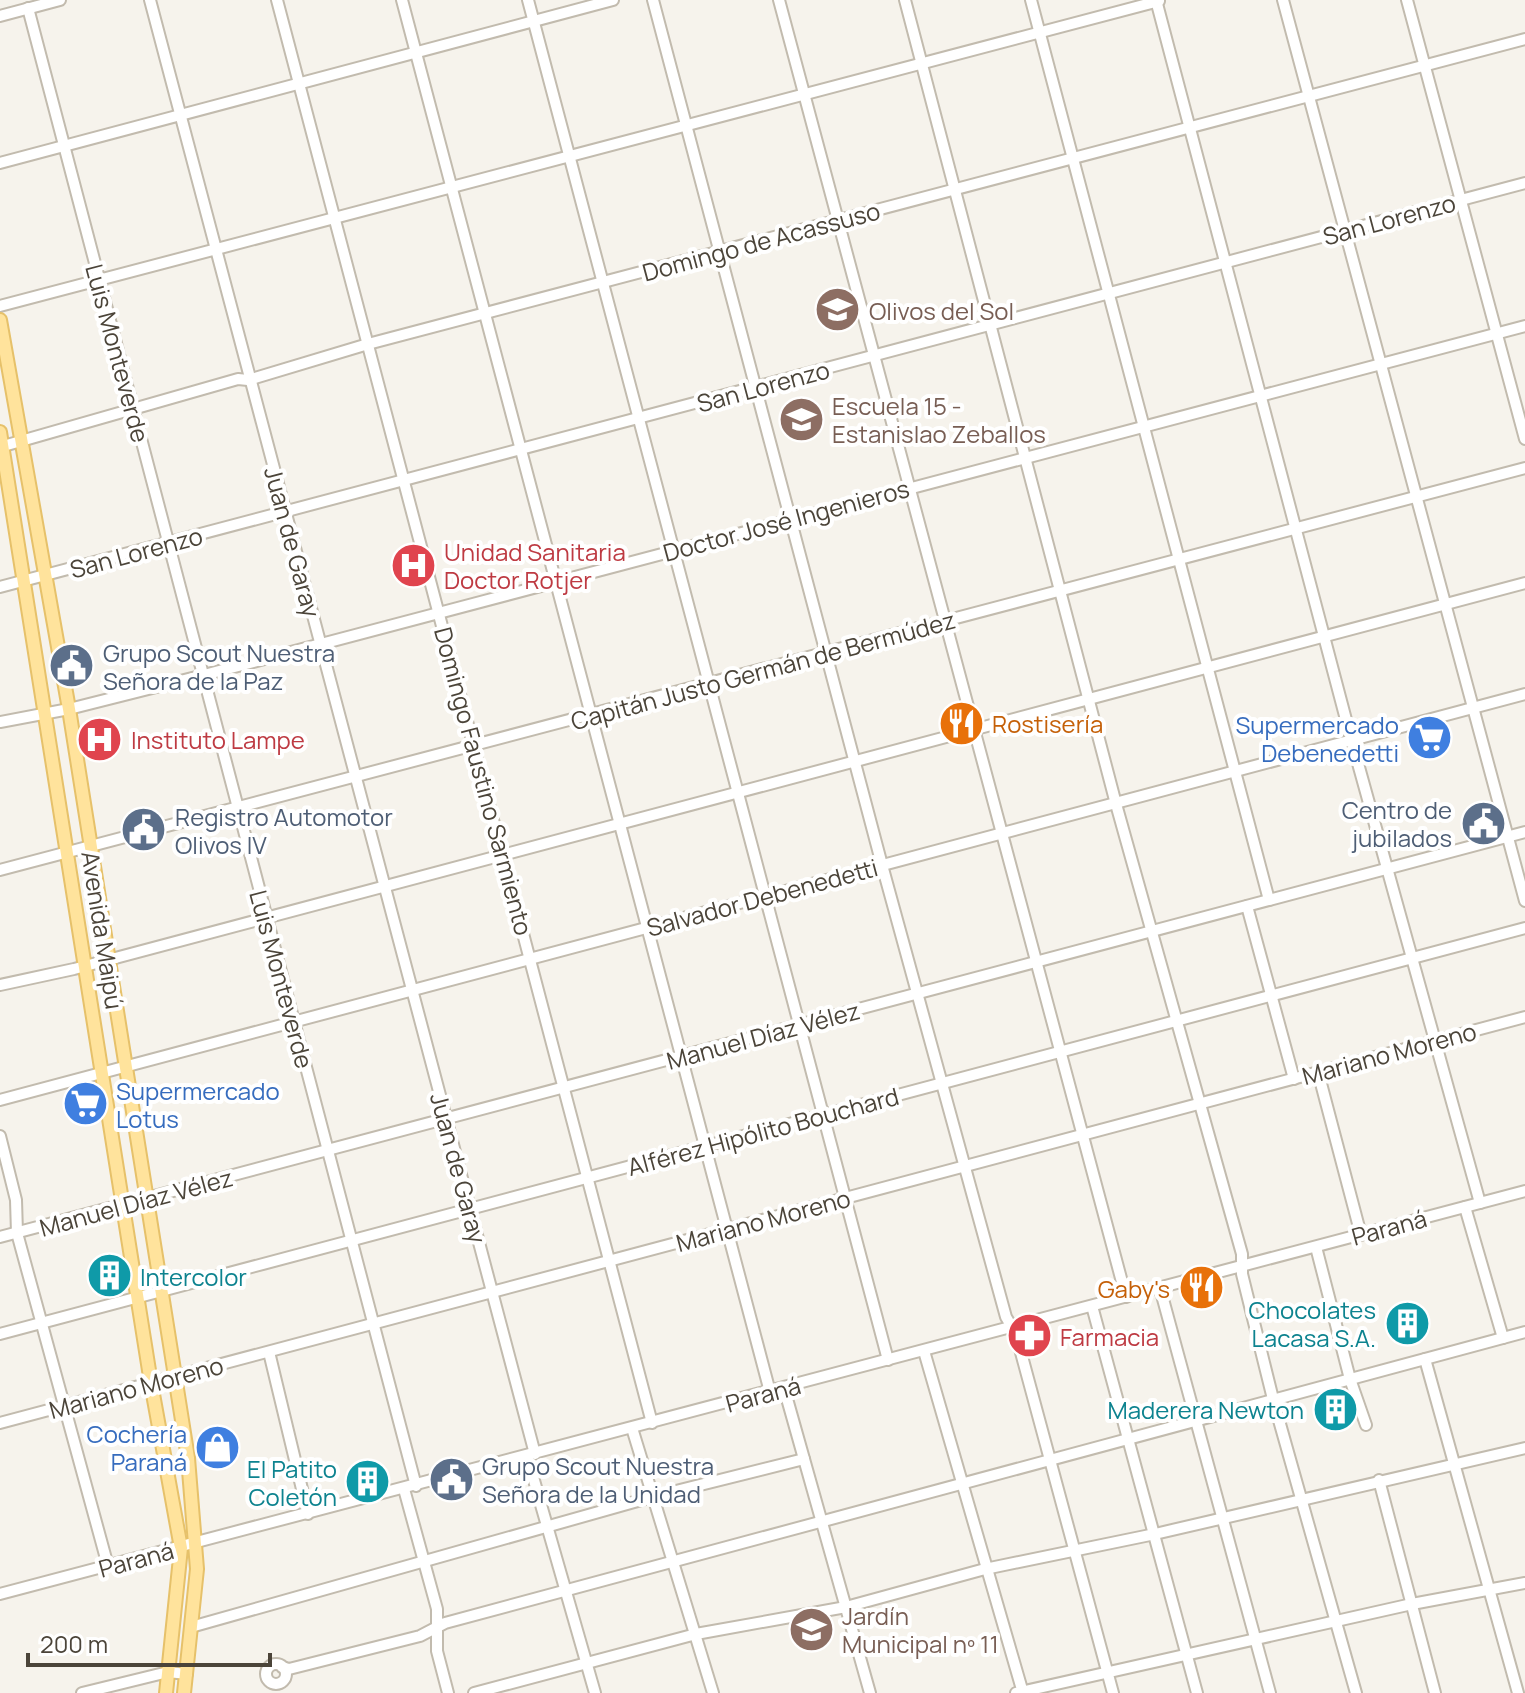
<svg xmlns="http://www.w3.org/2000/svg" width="1525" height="1693" font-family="Manrope,sans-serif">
  <rect width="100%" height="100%" fill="#f6f3ec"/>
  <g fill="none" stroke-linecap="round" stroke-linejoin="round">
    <defs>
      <g id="minor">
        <polyline points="150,0 535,1454"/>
        <polyline points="277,0 652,1423"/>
        <polyline points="402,0 770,1392"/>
        <polyline points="528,0 888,1360"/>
        <polyline points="653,0 882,865 1006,1317 1016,1334 1113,1693"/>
        <polyline points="779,0 1126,1297"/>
        <polyline points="905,0 1116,804 1242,1254 1242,1274 1273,1399 1356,1693"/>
        <polyline points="1031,0 1269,900"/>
        <polyline points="1156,0 1349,731 1480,1203"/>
        <polyline points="1283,0 1525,901"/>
        <polyline points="1407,0 1525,439"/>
        <polyline points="28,8 416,1486"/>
        <polyline points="0,16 60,0"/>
        <polyline points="0,163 613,0"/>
        <polyline points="0,306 1159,1"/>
        <polyline points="0,447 238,379 248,380 368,344 1525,39"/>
        <polyline points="0,587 1525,183"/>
        <polyline points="0,722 69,709 204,675 1525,326"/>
        <polyline points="0,870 1525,468"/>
        <polyline points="1247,906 1294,1079"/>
        <polyline points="0,985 74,969 1525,583"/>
        <polyline points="1318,1072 1361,1235"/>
        <polyline points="0,1100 1525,694"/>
        <polyline points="0,1136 16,1200 17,1233 108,1566"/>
        <polyline points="1465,1207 1503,1338"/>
        <polyline points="0,1237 1525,832"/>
        <polyline points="1316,1247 1350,1379 1366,1425"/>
        <polyline points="1160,1288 1270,1693"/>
        <polyline points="1092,1306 1197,1693"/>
        <polyline points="0,1334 1525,928"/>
        <polyline points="924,1351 1023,1693"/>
        <polyline points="269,1352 308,1514"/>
        <polyline points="1425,1359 1518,1693"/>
        <polyline points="784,1388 870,1693"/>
        <polyline points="0,1423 1525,1017"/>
        <polyline points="632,1428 713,1693"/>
        <polyline points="527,1456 595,1693"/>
        <polyline points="1379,1480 1435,1693"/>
        <polyline points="404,1489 437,1609 437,1651 448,1693"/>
        <polyline points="0,1594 1525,1191"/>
        <polyline points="191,1627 652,1497 804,1459"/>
        <circle cx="276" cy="1674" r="10"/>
        <polyline points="282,1667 289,1669 420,1636 445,1623 1525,1332"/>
        <polyline points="82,1693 168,1672 187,1674"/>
        <polyline points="474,1693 696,1634 846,1607 985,1569 1155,1534 1525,1448"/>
        <polyline points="1016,1693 1412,1604 1525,1583"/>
      </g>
      <g id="major">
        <polyline points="0,320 69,709 188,1458 197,1569 184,1693"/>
        <polyline points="0,432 151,1383 181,1548 166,1693"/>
      </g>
    </defs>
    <!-- minor casing -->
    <use href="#minor" stroke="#c2bbae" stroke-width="14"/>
    <!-- major casing -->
    <use href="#major" stroke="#e6c16a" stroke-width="16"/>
    <!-- minor -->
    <use href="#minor" stroke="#fff" stroke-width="10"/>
    <!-- major -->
    <use href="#major" stroke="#ffe39c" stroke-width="12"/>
  </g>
  <!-- icons -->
  <defs>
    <symbol id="school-disc" viewBox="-11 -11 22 22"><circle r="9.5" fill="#8d6e63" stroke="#fff"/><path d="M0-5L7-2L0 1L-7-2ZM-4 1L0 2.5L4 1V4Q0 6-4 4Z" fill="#fff"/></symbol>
    <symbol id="hospital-disc" viewBox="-11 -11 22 22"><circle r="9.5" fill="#e0444e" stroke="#fff"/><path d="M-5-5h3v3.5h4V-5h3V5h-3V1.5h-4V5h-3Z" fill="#fff"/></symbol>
    <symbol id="civic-disc" viewBox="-11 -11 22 22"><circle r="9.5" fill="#5c6f8a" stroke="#fff"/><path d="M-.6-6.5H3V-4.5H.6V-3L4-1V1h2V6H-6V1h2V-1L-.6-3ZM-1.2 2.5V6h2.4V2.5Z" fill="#fff"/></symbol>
    <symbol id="restaurant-disc" viewBox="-11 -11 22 22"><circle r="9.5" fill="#e8710a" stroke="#fff"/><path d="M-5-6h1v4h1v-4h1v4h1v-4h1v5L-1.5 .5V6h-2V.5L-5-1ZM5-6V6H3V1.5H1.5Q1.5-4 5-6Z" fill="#fff"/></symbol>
    <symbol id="supermarket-disc" viewBox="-11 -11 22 22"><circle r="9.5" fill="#3f7fe0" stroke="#fff"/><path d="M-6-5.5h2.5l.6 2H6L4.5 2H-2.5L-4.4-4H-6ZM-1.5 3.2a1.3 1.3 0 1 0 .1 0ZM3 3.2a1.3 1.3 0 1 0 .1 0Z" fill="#fff"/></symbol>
    <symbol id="building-disc" viewBox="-11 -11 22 22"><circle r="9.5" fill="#0f9aa8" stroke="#fff"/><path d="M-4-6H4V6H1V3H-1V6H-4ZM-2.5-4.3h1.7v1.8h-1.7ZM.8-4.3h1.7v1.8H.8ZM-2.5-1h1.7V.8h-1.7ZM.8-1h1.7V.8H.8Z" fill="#fff"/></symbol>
    <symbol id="pharmacy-disc" viewBox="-11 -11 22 22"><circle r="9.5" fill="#e0444e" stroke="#fff"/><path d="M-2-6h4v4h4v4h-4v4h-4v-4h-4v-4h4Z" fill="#fff"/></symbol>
    <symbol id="shop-disc" viewBox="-11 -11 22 22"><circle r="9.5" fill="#3f7fe0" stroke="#fff"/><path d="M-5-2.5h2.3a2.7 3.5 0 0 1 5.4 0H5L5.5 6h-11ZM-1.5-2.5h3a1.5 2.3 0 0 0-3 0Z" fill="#fff"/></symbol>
  </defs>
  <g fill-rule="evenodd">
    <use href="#school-disc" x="812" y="284" width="51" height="51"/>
    <use href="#school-disc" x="776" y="394" width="51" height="51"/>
    <use href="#hospital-disc" x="388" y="540" width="51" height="51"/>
    <use href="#civic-disc" x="46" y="640" width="51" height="51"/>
    <use href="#restaurant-disc" x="936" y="698" width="51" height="51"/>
    <use href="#supermarket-disc" x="1404" y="712" width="51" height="51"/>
    <use href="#hospital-disc" x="74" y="714" width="51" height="51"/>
    <use href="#civic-disc" x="1458" y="798" width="51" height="51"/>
    <use href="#civic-disc" x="118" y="804" width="51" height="51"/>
    <use href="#supermarket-disc" x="60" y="1078" width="51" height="51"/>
    <use href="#building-disc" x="84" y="1250" width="51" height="51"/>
    <use href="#restaurant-disc" x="1176" y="1262" width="51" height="51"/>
    <use href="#building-disc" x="1382" y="1298" width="51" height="51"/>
    <use href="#pharmacy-disc" x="1004" y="1310" width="51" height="51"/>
    <use href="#building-disc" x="1310" y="1384" width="51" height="51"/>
    <use href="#shop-disc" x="192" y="1422" width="51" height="51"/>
    <use href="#civic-disc" x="426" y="1454" width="51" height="51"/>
    <use href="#building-disc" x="342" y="1456" width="51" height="51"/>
    <use href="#school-disc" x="786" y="1604" width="51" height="51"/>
  </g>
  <g text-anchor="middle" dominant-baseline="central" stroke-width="8" stroke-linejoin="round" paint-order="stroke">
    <!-- street labels -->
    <g font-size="24" fill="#4b4439" stroke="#fff">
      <text transform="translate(1389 219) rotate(-15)">San Lorenzo</text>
      <text transform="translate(761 241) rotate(-15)">Domingo de Acassuso</text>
      <text transform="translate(118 353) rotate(75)">Luis Monteverde</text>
      <text transform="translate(763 386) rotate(-15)">San Lorenzo</text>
      <text transform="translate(786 520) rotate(-15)">Doctor José Ingenieros</text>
      <text transform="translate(293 542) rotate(75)">Juan de Garay</text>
      <text transform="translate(136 552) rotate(-15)">San Lorenzo</text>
      <text transform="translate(763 670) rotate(-15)">Capitán Justo Germán de Bermúdez</text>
      <text transform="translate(484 781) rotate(75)">Domingo Faustino Sarmiento</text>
      <text transform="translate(762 897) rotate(-15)">Salvador Debenedetti</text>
      <text transform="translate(103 930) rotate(81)">Avenida Maipú</text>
      <text transform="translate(282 979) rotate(75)">Luis Monteverde</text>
      <text transform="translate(763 1035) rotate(-15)">Manuel Díaz Vélez</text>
      <text transform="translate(1389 1053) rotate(-15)">Mariano Moreno</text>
      <text transform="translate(763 1131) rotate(-15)">Alférez Hipólito Bouchard</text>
      <text transform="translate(459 1168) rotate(75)">Juan de Garay</text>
      <text transform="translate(136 1202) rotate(-15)">Manuel Díaz Vélez</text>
      <text transform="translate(763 1220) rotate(-15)">Mariano Moreno</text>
      <text transform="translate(1389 1227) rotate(-15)">Paraná</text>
      <text transform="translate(136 1387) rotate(-15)">Mariano Moreno</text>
      <text transform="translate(763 1394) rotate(-15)">Paraná</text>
      <text transform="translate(136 1559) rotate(-15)">Paraná</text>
    </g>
    <!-- education labels -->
    <g font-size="24" fill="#785e54" stroke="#fff" text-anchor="start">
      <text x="869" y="310">Olivos del Sol</text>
      <text x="832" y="405">Escuela 15 -<tspan x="832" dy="28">Estanislao Zeballos</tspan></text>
      <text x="842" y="1615">Jardín<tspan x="842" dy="28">Municipal nº 11</tspan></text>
    </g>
    <!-- health labels -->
    <g font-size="24" fill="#be3a42" stroke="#fff" text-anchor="start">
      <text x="444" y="551">Unidad Sanitaria<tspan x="444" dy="28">Doctor Rotjer</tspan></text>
      <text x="131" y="739">Instituto Lampe</text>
      <text x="1060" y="1336">Farmacia</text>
    </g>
    <!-- service labels -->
    <g font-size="24" fill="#4e5e75" stroke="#fff" text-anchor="start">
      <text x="103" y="652">Grupo Scout Nuestra<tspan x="103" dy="28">Señora de la Paz</tspan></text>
      <text x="1452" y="809" text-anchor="end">Centro de<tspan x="1452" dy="28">jubilados</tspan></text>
      <text x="175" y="816">Registro Automotor<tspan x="175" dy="28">Olivos IV</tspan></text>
      <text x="482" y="1465">Grupo Scout Nuestra<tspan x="482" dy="28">Señora de la Unidad</tspan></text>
    </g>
    <!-- food labels -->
    <g font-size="24" fill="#c56008" stroke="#fff" text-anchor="start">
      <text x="992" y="723">Rostisería</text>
      <text x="1170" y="1288" text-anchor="end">Gaby's</text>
    </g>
    <!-- shop labels -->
    <g font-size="24" fill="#366cbe" stroke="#fff" text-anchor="end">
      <text x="1399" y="724">Supermercado<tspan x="1399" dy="28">Debenedetti</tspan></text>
      <text x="116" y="1090" text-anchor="start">Supermercado<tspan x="116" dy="28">Lotus</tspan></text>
      <text x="187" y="1433">Cochería<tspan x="187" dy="28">Paraná</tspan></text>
    </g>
    <!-- culture labels -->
    <g font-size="24" fill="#0d838f" stroke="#fff" text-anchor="end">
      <text x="140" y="1276" text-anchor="start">Intercolor</text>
      <text x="1376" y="1309">Chocolates<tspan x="1376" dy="28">Lacasa S.A.</tspan></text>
      <text x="1304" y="1409">Maderera Newton</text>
      <text x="337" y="1468">El Patito<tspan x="337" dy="28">Coletón</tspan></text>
    </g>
  </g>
  <!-- scale -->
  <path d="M28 1653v12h242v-12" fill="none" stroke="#4b4439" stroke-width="4"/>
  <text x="40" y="1653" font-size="24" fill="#4b4439" stroke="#ffffff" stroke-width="6" paint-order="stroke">200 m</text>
</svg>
